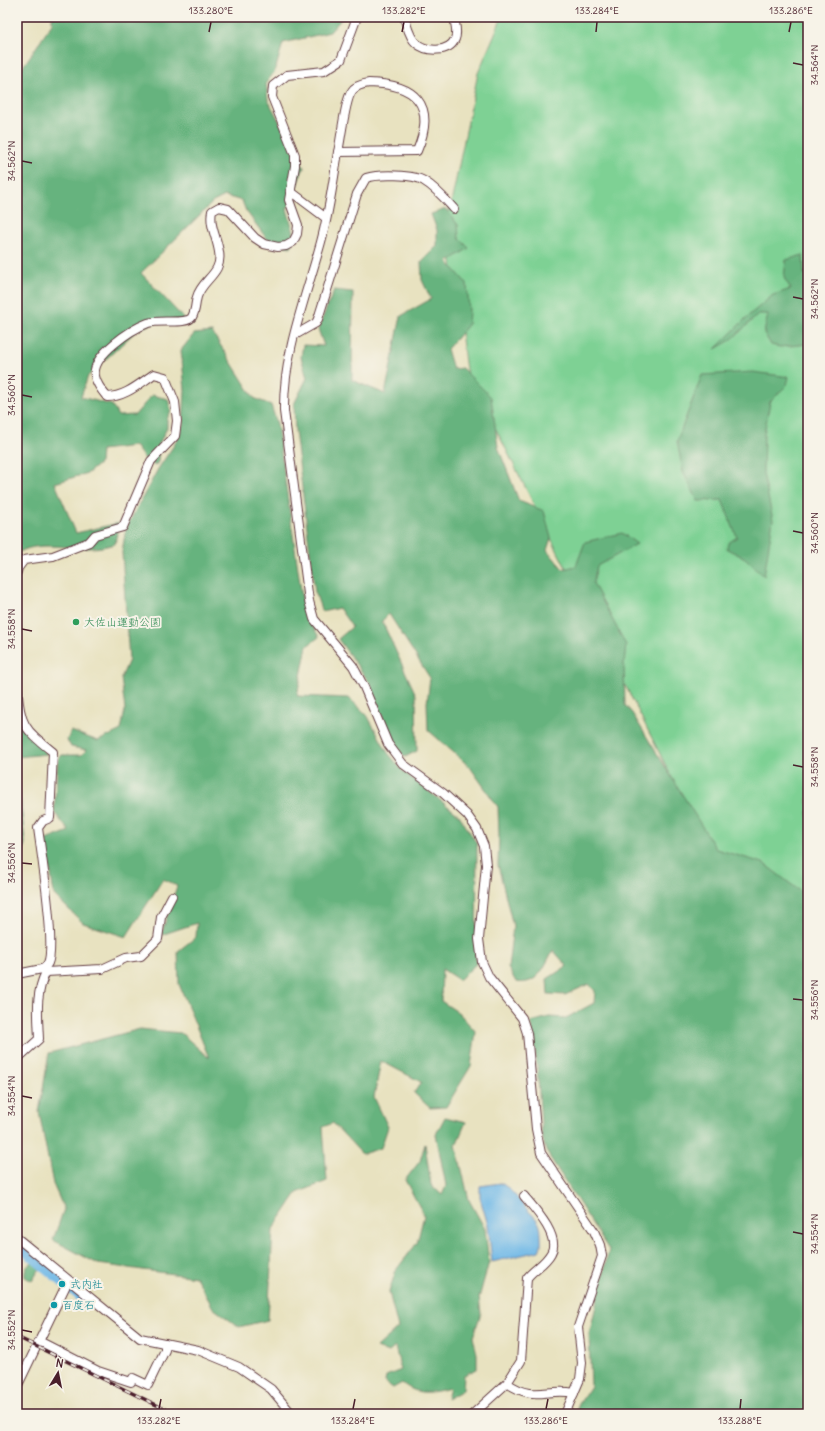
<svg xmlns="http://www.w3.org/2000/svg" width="825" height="1431" font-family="Delius,'Klee One',sans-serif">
  <rect width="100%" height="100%" fill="#f7f3e8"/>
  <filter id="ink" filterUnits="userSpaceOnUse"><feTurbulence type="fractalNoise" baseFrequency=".025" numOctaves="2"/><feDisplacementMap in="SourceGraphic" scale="8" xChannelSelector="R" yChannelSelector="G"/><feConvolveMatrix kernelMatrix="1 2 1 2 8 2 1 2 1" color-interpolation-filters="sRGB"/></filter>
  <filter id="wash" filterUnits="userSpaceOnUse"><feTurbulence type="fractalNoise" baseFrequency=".012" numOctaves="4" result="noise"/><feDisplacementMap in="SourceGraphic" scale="16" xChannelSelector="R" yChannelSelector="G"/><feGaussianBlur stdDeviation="0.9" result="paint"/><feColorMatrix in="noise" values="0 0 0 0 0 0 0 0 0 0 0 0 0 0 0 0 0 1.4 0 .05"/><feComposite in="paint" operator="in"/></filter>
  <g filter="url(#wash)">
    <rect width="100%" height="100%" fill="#e8e2c0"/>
    <!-- green -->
    <polygon fill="#7ed194" stroke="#647860" points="502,17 808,17 808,881 797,905 714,861 466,370 447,223 478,73"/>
    <!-- forest -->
    <g fill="#66b37e" stroke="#586954">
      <path d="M52,17H343L330,32L283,43L275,71L266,83L268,100L304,168C297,181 295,196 287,209L294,233L291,247L270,243L246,211L242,201L225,196L213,202L141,273L190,325L158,322L138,329L88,376L81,397L112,405L118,416L135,415L152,395L168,399L171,411L167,419V428L159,444L158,462L155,466L144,458L135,446L101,450L100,463L88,473L55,483L76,533L119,523L115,544C107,546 99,548 91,548C69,549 34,540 17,554V94L20,71L52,24Z"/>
      <path d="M446,209L458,225L459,238L469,248L448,262L467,284L469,310L468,325L447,349L453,369L462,368L491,397L498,447L519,501L544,511L551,538L547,550L563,569L576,566L585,542L622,533L637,544L597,566L593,583L626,645L624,664L625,705L632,713L716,849L763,863L808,897V1414H731V1408L713,1406L710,1414H575L579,1404L591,1386L589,1335L609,1250L546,1151L542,1136L537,1065L531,1022L549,1017L566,1018L594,1003L595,991L589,984L565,995L548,994L547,979L567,966L553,950C544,967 538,986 516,982L508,968L513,926L498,865L499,836L498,807L470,767L428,730L427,703L430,678L389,614L382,621L416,695L417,751L405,757L393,744L369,682L338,639L352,627L339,608L322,612L315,592L295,431L294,404L307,378L301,357L303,345L324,346L318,329L334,290L353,292L352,380L385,394L401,316L431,299L422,280L421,262L437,246V230L431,214Z"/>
      <polygon points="803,255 804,274 808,270 808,344 780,347 771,345 764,333 768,314 759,314 731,340 715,349 747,317 773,295 791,289 784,278 786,260"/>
      <polygon points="212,332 254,398 271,405 277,424 304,611 319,637 307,646 297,696 349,698 367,715 388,753 403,771 459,815 477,844 476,964 459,980 442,969 441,1001 459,1013 476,1032 471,1066 446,1107 430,1108 414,1093 421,1082 381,1061 374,1097 388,1127 381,1148 362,1154 333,1123 323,1127 327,1181 297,1193 273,1229 268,1320 239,1327 213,1308 196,1277 98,1264 53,1240 64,1209 53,1184 39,1112 49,1053 140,1029 181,1033 209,1058 179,984 178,951 196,937 197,923 161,935 177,886 163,879 126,937 83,923 54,895 46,840 69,831 54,812 58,759 62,755 81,755 87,750 71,747 67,740 71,731 98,741 121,730 125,710 121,678 129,660 122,552 126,528 158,469 174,445 183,425 185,390 181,350 194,334"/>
      <polygon points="753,372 789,377 787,385 770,402 764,434 763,473 773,520 764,576 745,558 727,549 728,543 737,537 722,500 698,501 683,472 677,441 702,375"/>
      <path d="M17,719C26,736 36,740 47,754L17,757Z"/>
      <polygon points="17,766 25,842 23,855 17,848"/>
      <path d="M445,1117L466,1122L456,1145L469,1200L485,1229L489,1262L479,1298L481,1313L473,1337L477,1354V1369L464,1375L463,1390L447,1399L450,1388C431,1393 418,1396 402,1383L393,1388L385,1382L386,1376L401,1370L395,1347L389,1352L376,1348L398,1328L389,1292L396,1270L417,1243L424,1215L405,1180L420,1161L425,1144L431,1185L442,1195L446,1186L436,1134Z"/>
      <polygon points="17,1245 23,1252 17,1265"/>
      <path d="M33,1262L41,1267L32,1281L25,1277C24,1270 27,1265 33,1262Z"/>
    </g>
    <!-- water -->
    <path fill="#6eb8e7" stroke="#5c6c89" d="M501,1183C512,1190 517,1198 525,1207C535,1219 541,1219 541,1236C541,1242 542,1245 539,1251L492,1262L488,1225L480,1198V1186Z"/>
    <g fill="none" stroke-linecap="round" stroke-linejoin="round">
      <!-- river -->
      <polyline stroke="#6eb8e7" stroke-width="12" points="17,1243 87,1301"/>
    </g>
  </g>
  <g filter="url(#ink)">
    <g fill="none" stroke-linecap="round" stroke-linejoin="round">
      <defs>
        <g id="minor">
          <path d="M404,17C407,25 409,37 416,43C426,52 449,53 455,39C458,32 455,24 454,17"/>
          <path d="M369,83C415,84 437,104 417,151L338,152C341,140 345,99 352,91C355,86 363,84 369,83Z"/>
          <path d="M338,152C333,182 329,213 321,242C306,297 283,353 284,411L309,601L314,619L353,666L364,687L388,744L403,764L443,793L467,815L477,829L484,846L486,865L479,939L482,962L489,977L522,1018L527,1033L536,1129L541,1153L594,1231L600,1245L602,1256L578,1327L582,1363L580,1379L565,1414"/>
          <polyline points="290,191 326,218"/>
          <path d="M295,335L316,323L318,319L357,194L366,178C378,174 414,174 424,181C436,188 445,199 454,209"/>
          <path d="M17,572L18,568L24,560L53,556L89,542L95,535L123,527L151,461L175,436L177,421L175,402L165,377L154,374C139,384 125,397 107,397C102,391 96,383 95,376C91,355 132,329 148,323C159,319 187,325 192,317C196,310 195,304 197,297C202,279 223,274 219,252C217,237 209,226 212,211L219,207L228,209L255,238L264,244L278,247L286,246L293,242L297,234L298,225L289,200L295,166V155L272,97L273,86L287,75L324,71L341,60L357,17"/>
          <path d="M17,687C21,726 23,728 53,752L50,818L43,821L38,828C41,851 56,946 48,963C47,965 44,968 42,969"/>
          <polyline points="46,972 102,969 126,958 141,956 158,939 161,917 172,896"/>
          <path d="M17,974L42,969L46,972C35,994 38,1015 39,1039L17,1059"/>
          <polyline points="17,1238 140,1338 198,1350 239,1367 271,1389 292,1414"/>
          <polyline points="39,1341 98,1371 131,1382 133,1378 148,1385 165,1350 165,1343"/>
          <path d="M507,1383C536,1403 547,1387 574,1393"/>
          <polyline points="17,1387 68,1281"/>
          <path d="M473,1414L507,1383L521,1361L527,1278C534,1269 545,1264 551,1253C561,1237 534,1208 524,1196"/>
        </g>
      </defs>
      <!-- minor casing -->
      <use href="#minor" stroke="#623c41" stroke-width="10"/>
      <!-- minor -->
      <use href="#minor" stroke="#fff" stroke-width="8"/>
      <defs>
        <polyline id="rail" points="17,1337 175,1414"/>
      </defs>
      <!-- rail casing -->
      <use href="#rail" stroke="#4a1f2b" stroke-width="3.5"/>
      <!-- rail -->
      <use href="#rail" stroke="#f7f3e8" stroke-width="2" stroke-dasharray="6" stroke-linecap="butt"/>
    </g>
  </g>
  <!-- ticks -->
  <path fill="none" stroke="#4a1f2b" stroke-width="1.5" d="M209,32L211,22M402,32L404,22M596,32L597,22M789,32L791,22M793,63L803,65M22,161L32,163M793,297L803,299M22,395L32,397M793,531L803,533M22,629L32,631M793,765L803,767M22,863L32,864M793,999L803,1000M22,1096L32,1098M793,1232L803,1234M22,1330L32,1332M159,1409L161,1399M353,1409L355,1399M546,1409L548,1399M740,1409L741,1399"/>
  <!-- markers -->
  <circle fill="#2e9e5b" stroke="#f7f3e8" stroke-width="1.5" cx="76" cy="622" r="4"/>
  <g fill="#0f9aa8" stroke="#f7f3e8" stroke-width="1.5">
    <circle cx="62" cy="1284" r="4"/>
    <circle cx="54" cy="1305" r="4"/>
  </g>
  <g text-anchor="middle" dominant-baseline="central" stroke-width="4" stroke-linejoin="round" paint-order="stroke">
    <!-- leisure labels -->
    <g font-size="11" fill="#27864d" stroke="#f7f3e8" text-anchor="start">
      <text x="84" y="622">大佐山運動公園</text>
    </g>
    <!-- culture labels -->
    <g font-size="11" fill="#0d838f" stroke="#f7f3e8" text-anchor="start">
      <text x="70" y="1284">式内社</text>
      <text x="62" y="1305">百度石</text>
    </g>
  </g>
  <!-- margin -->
  <rect width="825" height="1431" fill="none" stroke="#f7f3e8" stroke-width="44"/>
  <!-- north arrow -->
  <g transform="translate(58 1373) rotate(10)" stroke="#f7f3e8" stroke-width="3" paint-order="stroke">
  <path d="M0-3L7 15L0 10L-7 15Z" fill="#4a1f2b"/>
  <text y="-6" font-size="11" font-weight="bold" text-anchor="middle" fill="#4a1f2b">N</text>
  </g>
  <rect x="22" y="22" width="781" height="1387" fill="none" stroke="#4a1f2b" stroke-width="1.5"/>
  <g font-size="10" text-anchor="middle" fill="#4a1f2b">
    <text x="211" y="14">133.280°E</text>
    <text x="404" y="14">133.282°E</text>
    <text x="597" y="14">133.284°E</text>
    <text x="791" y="14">133.286°E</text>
    <text transform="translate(814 65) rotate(-90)" y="4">34.564°N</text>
    <text transform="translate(11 161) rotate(-90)" y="4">34.562°N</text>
    <text transform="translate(814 299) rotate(-90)" y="4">34.562°N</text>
    <text transform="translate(11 395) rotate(-90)" y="4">34.560°N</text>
    <text transform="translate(814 533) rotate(-90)" y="4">34.560°N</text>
    <text transform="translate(11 629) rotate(-90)" y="4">34.558°N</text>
    <text transform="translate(814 767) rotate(-90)" y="4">34.558°N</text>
    <text transform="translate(11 863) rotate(-90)" y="4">34.556°N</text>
    <text transform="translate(814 1000) rotate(-90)" y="4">34.556°N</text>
    <text transform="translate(11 1096) rotate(-90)" y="4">34.554°N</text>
    <text transform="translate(814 1234) rotate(-90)" y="4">34.554°N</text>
    <text transform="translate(11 1330) rotate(-90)" y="4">34.552°N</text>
    <text x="159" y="1424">133.282°E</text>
    <text x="353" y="1424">133.284°E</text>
    <text x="546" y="1424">133.286°E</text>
    <text x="740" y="1424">133.288°E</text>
  </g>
</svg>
